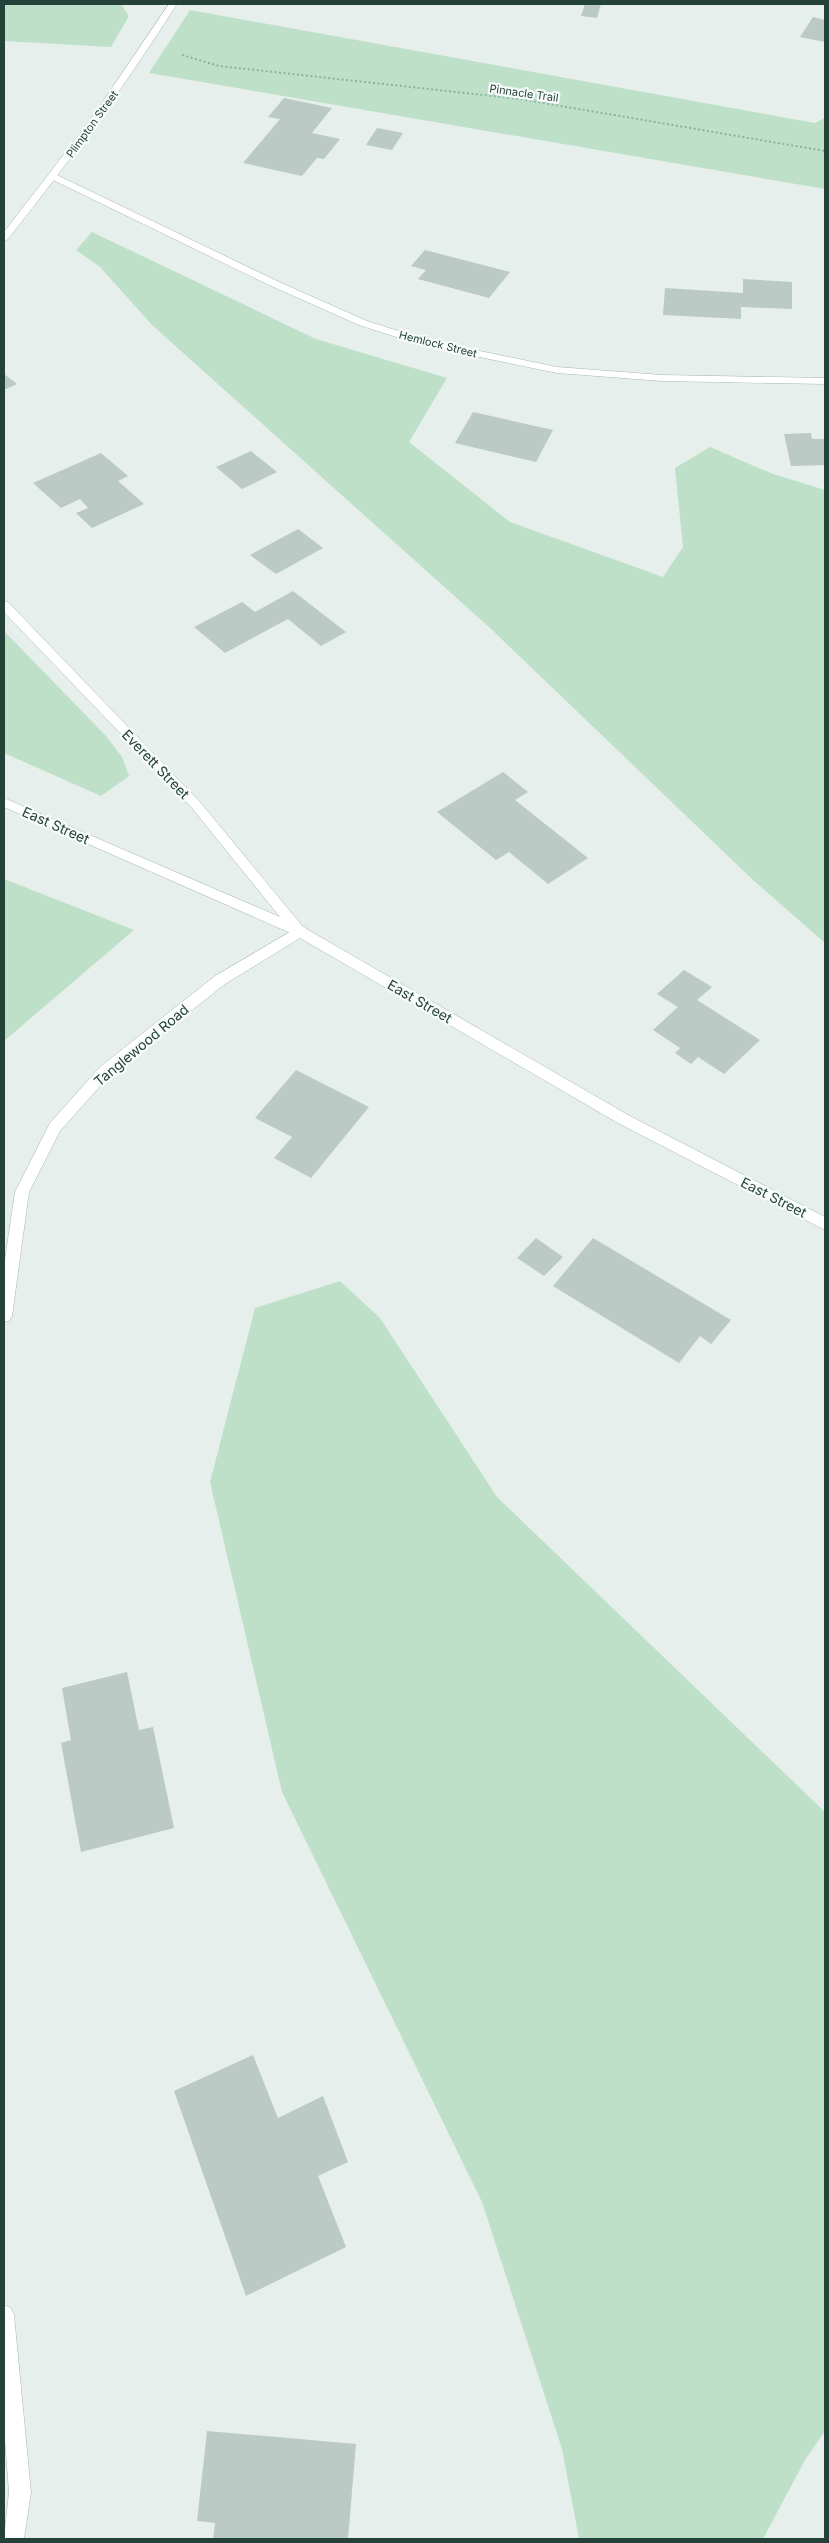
<svg xmlns="http://www.w3.org/2000/svg" width="829" height="2543" font-family="Inter,sans-serif">
  <rect width="100%" height="100%" fill="#e6efeb"/>
  <!-- green -->
  <g fill="#bfe0c8">
    <polygon points="4,4 121,4 129,16 111,47 4,41"/>
    <polygon points="190,10 815,123 825,118 825,189 149,73"/>
    <polygon points="92,232 316,339 447,378 409,442 510,522 663,577 683,547 675,468 710,447 773,474 825,490 825,943 753,880 489,627 152,325 100,267 76,250"/>
    <polygon points="4,631 106,736 122,757 129,776 101,796 4,753"/>
    <polygon points="4,879 134,930 4,1041"/>
    <polygon points="340,1281 380,1318 497,1497 825,1812 825,2431 805,2460 763,2539 579,2539 562,2449 482,2202 282,1792 210,1482 255,1308"/>
  </g>
  <!-- building -->
  <g fill="#bbcac4">
    <polygon points="585,4 601,4 597,18 581,16"/>
    <polygon points="813,17 825,20 825,42 800,37"/>
    <polygon points="284,98 332,108 312,133 340,139 324,159 317,158 302,176 243,163 280,119 268,117"/>
    <polygon points="377,128 403,133 392,150 366,145"/>
    <polygon points="425,250 510,272 489,298 418,279 426,270 411,266"/>
    <polygon points="743,279 792,282 792,309 741,307 741,319 663,315 665,288 743,293"/>
    <polygon points="4,374 17,384 4,390"/>
    <polygon points="473,412 553,430 536,462 455,443"/>
    <polygon points="811,433 812,439 825,439 825,465 791,466 784,434"/>
    <polygon points="251,451 277,472 242,489 216,467"/>
    <polygon points="101,453 128,476 118,481 144,504 92,528 76,513 88,508 80,499 61,508 33,483"/>
    <polygon points="298,529 323,548 276,574 250,555"/>
    <polygon points="293,591 346,632 321,646 288,619 225,653 194,627 242,602 255,612"/>
    <polygon points="503,772 528,792 515,800 588,858 548,884 509,852 496,860 437,812"/>
    <polygon points="684,970 712,987 697,1000 760,1040 724,1074 698,1057 691,1064 675,1053 680,1048 653,1030 678,1007 657,994"/>
    <polygon points="296,1070 369,1107 311,1178 274,1158 292,1137 255,1118"/>
    <polygon points="536,1238 563,1257 544,1276 517,1258"/>
    <polygon points="593,1238 731,1320 711,1344 700,1336 679,1363 553,1286"/>
    <polygon points="127,1672 139,1730 153,1727 174,1828 81,1852 61,1743 71,1740 62,1688"/>
    <polygon points="253,2055 278,2118 323,2096 348,2162 318,2176 346,2247 246,2296 174,2091"/>
    <polygon points="207,2431 356,2444 348,2539 213,2539 215,2523 197,2521"/>
  </g>
  <g fill="none" stroke-linecap="round" stroke-linejoin="round">
    <defs>
      <g id="minor">
        <polygon points="51,175 57,175 277,281 367,321 427,340 557,367 662,375 825,378 825,384 662,381 557,373 421,345 359,325 269,285 51,179"/>
        <polygon points="300,926 305,927 307,931 305,935 225,984 110,1075 60,1131 29,1192 12,1316 9,1321 4,1322 4,1266 15,1192 50,1123 100,1067 215,976"/>
        <polygon points="4,2305 11,2308 14,2315 31,2492 24,2539 4,2539 9,2492 4,2427"/>
      </g>
      <g id="tertiary">
        <path d="M169,4H177C125,86 68,164 7,240L4,241V232L89,122Z"/>
        <polygon points="4,601 8,602 200,802 303,927 628,1115 825,1217 825,1230 618,1123 295,935 4,807 4,798 280,917 192,808 4,612"/>
      </g>
    </defs>
    <!-- minor casing -->
    <use href="#minor" stroke="#a8b8b2" stroke-width="1"/>
    <!-- tertiary casing -->
    <use href="#tertiary" stroke="#a8b8b2" stroke-width="1"/>
    <!-- path -->
    <polyline stroke="#86b3a5" stroke-width="2" stroke-dasharray="2 2.5" stroke-linecap="butt" points="182,55 219,66 520,99 825,151"/>
    <!-- minor -->
    <use href="#minor" fill="#fff" fill-rule="evenodd"/>
    <!-- tertiary -->
    <use href="#tertiary" fill="#fff" fill-rule="evenodd"/>
  </g>
  <g text-anchor="middle" dominant-baseline="central" stroke-width="4.5" stroke-linejoin="round" paint-order="stroke">
    <!-- far-street labels -->
    <g font-size="11" fill="#24423a" stroke="#f7fbf9">
      <text transform="translate(524 93) rotate(8)">Pinnacle Trail</text>
      <text transform="translate(92 124) rotate(-54)">Plimpton Street</text>
      <text transform="translate(438 344) rotate(14)">Hemlock Street</text>
    </g>
    <!-- street labels -->
    <g font-size="14" fill="#24423a" stroke="#f7fbf9">
      <text transform="translate(156 764) rotate(46)">Everett Street</text>
      <text transform="translate(56 825) rotate(24)">East Street</text>
      <text transform="translate(420 1001) rotate(30)">East Street</text>
      <text transform="translate(141 1045) rotate(-40)">Tanglewood Road</text>
      <text transform="translate(774 1197) rotate(27)">East Street</text>
    </g>
  </g>
  <!-- border -->
  <rect width="829" height="2543" fill="none" stroke="#24423a" stroke-width="10"/>
</svg>
